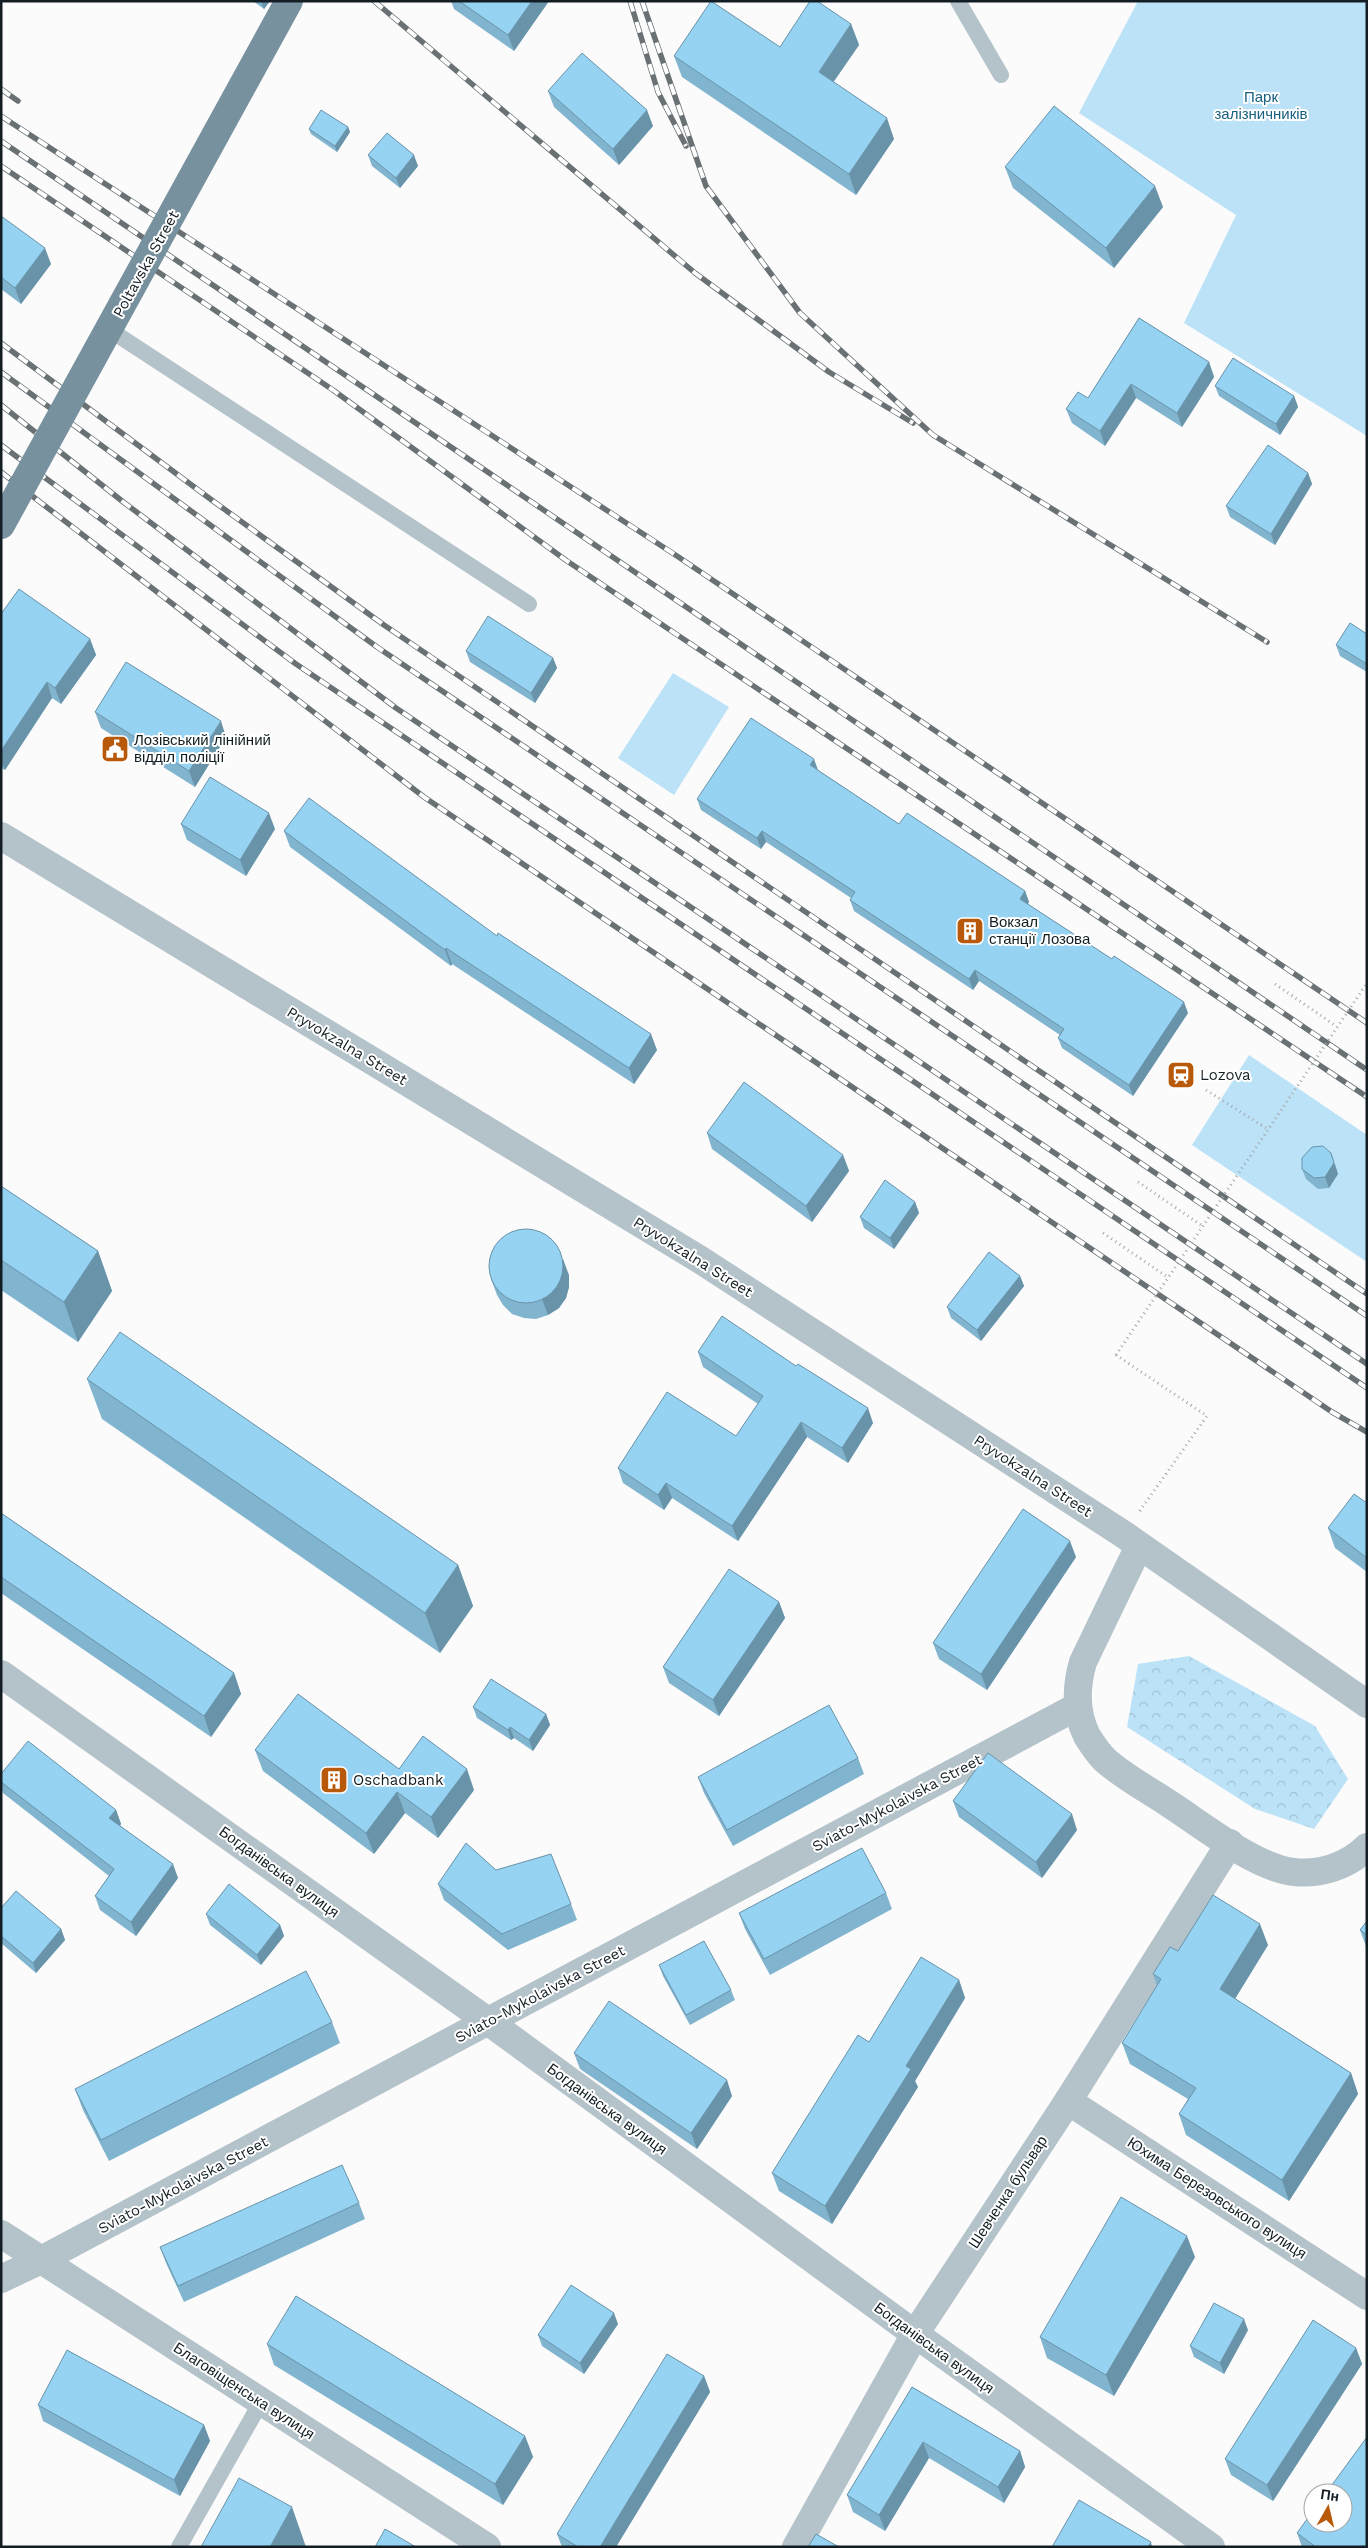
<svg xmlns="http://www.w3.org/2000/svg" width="1368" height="2548" font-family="'Work Sans',sans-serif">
  <defs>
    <pattern id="forest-crowns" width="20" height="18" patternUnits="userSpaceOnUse" patternTransform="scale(1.25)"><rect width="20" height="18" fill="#bce2f7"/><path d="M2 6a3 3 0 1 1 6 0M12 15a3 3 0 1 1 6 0" fill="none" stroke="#a1c1d4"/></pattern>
  </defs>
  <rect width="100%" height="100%" fill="#fbfbfb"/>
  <!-- green -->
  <g fill="#bce2f7">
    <polygon points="1138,1 1367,1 1367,436 1184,323 1236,215 1079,113"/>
    <polygon points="673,673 729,707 674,795 618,758"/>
    <polygon points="1249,1055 1367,1135 1367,1262 1192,1145"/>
  </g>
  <!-- forest -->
  <polygon fill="url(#forest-crowns)" points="1189,1656 1315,1726 1348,1779 1314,1829 1255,1809 1127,1727 1138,1664"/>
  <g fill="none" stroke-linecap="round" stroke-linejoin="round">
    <!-- path -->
    <g stroke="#a4a8ab" stroke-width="3" stroke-dasharray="1 4" stroke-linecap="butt">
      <polyline points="1275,984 1336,1026"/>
      <polyline points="1206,1090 1269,1130"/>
      <polyline points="1138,1182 1204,1227"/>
      <polyline points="1103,1233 1169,1278"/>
      <polyline points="1116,1355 1207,1416 1139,1512"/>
    </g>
    <!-- service -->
    <g stroke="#b4c2ca" stroke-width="16">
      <polyline points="958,1 1001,75"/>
      <polyline points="110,330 529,604"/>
      <polyline points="179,2547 261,2402"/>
    </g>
    <!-- minor -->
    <g stroke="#b4c2ca" stroke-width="28">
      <polyline points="1,836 699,1259 1123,1534 1367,1704"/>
      <path d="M1139,1546L1083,1662C1076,1686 1075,1712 1087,1736C1092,1744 1098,1753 1105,1760C1124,1777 1147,1789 1168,1803C1201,1824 1255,1868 1294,1872C1320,1875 1348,1866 1367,1847"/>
      <polyline points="1,1674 489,2022 915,2334 1211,2547"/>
      <polyline points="1068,2101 1367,2296"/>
      <polyline points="1,2234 487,2547"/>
      <polyline points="1,2279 41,2260 1078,1706"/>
      <polyline points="796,2547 915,2334 1068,2101 1230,1843"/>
    </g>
    <defs>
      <g id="rail">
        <polyline points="374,1 695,273 829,372 913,423"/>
        <polyline points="630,1 658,92 686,146"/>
        <polyline points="642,1 706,186 800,313 933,435 1267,642"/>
        <polyline points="1,89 18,101"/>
        <polyline points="1,116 677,556 1367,1023"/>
        <polyline points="1,141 1367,1070"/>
        <polyline points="1,166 333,390 567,561 1367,1097"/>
        <polyline points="1,343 213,501 384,625 1367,1294"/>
        <polyline points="1,372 377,647 1367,1316"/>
        <polyline points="1,405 122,501 396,708 1367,1364"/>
        <polyline points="1,445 296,664 1367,1388"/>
        <polyline points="1,472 424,797 1332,1412 1367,1432"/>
      </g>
    </defs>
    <!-- rail casing -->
    <use href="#rail" stroke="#697175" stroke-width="5.5"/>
    <!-- rail -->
    <use href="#rail" stroke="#fff" stroke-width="4" stroke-dasharray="11" stroke-linecap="butt"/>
    <!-- path-bridge -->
    <polyline stroke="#a4a8ab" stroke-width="3" stroke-dasharray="1 4" stroke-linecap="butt" points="1116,1355 1367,983"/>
    <!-- primary-bridge -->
    <polyline stroke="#78919f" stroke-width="28" points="1,525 289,1"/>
  </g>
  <!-- wall -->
  <g fill="#81b5cf">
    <polygon points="253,1 270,1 264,9"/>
    <polygon points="451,1 549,1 514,51 454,9"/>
    <polygon points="851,24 859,45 833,82 894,139 856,195 682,77 674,56 780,47"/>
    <polygon points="548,91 653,126 619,165 554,107"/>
    <polygon points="348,127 350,132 337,152 311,134 309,129"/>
    <polygon points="368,155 418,166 400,188 372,166"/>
    <polygon points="1005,167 1163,207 1114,268 1013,188"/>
    <polygon points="1,216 51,264 21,304 1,289"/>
    <polygon points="1139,318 1209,362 1214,377 1182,427 1136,398 1105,446 1072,423 1066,409 1088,398"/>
    <polygon points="1215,386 1294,396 1298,407 1280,435 1219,396"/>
    <polygon points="1308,473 1312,484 1275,545 1230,517 1226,506"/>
    <polygon points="1,614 90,639 96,655 61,704 52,698 5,770 1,768"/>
    <polygon points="1367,634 1367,672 1340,656 1336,645"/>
    <polygon points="466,651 553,658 557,668 535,703 470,662"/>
    <polygon points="95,712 226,737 195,787 101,728"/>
    <polygon points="818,770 899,824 1025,891 1029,902 1028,904 1188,1013 1133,1096 1062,1048 1058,1038 1060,1035 979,981 973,990 854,911 850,900 851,898 766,842 761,849 701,810 697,799"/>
    <polygon points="181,824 275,829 246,876 187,840"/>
    <polygon points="284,831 497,936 657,1050 634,1084 452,964 451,966 290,847"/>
    <polygon points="707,1133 843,1155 849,1171 812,1222 712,1149"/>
    <polygon points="1335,1164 1338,1174 1329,1188 1318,1189 1306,1179 1302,1169"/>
    <polygon points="1,1186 98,1251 112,1291 78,1342 1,1290"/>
    <polygon points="915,1202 919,1213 894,1249 864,1228 860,1217"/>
    <polygon points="569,1275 569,1287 566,1298 559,1308 548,1315 536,1319 524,1318 512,1314 503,1305 497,1295 491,1279"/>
    <polygon points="1020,1276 1024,1286 981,1341 951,1318 947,1307"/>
    <polygon points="698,1352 873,1423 848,1463 807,1437 738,1541 672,1498 664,1510 623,1483 618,1468 736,1436 758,1404 703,1367"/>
    <polygon points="87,1379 458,1565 473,1606 440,1653 102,1419"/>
    <polygon points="1367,1503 1367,1572 1335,1548 1328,1528"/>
    <polygon points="1,1513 234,1673 241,1694 211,1737 1,1593"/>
    <polygon points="1076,1557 987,1690 939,1659 933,1643"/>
    <polygon points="779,1602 785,1618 719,1716 669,1683 663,1667"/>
    <polygon points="473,1707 546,1714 550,1725 533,1751 514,1738 511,1740 477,1718"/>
    <polygon points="255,1750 399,1769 474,1790 438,1838 405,1813 374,1854 263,1771"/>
    <polygon points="858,1758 864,1774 733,1846 704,1793 698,1777"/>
    <polygon points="1,1774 116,1810 121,1824 120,1826 178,1878 136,1936 100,1910 95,1896 109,1876 3,1793 1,1788"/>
    <polygon points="953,1801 1077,1830 1042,1878 959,1817"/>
    <polygon points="496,1870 571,1904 577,1920 508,1950 444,1900 438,1884"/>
    <polygon points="886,1893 892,1909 770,1975 745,1929 739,1913"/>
    <polygon points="1,1908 61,1929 65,1940 36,1973 1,1943"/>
    <polygon points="206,1914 280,1925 284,1936 261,1965 210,1925"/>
    <polygon points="1367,1921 1367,1949 1360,1930"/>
    <polygon points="1268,1945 1235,1999 1351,2073 1358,2094 1289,2201 1186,2135 1179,2114 1188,2099 1130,2064 1122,2043 1157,1986 1153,1974 1178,1951"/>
    <polygon points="659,1965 731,1990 735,2000 690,2025 663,1976"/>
    <polygon points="959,1980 965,1998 915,2081 918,2087 832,2224 779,2191 772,2173 869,2042"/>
    <polygon points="332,2022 340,2043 109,2161 83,2110 75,2089"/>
    <polygon points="574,2053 732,2096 697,2149 580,2069"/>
    <polygon points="359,2203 365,2219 184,2302 166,2263 160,2247"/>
    <polygon points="1195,2257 1114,2396 1047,2358 1040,2337"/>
    <polygon points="618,2324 584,2374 542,2346 538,2335"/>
    <polygon points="1248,2330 1224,2374 1194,2357 1190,2346"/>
    <polygon points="267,2344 525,2436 533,2457 503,2505 274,2365"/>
    <polygon points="1356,2348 1362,2364 1273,2501 1231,2475 1225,2459"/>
    <polygon points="704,2376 710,2392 616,2547 562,2547 557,2534"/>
    <polygon points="912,2387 1020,2451 1025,2467 1004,2503 929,2458 885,2531 853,2512 847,2495"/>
    <polygon points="38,2405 204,2425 210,2441 180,2496 43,2421"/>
    <polygon points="1297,2533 1367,2547 1302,2547"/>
  </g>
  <!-- shaded-wall -->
  <g fill="#6993a9">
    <polygon points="261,1 270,1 264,9"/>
    <polygon points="532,1 549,1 514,51 508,35"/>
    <polygon points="851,24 859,45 826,93 819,72"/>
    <polygon points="647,110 653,126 619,165 613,149"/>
    <polygon points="887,118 894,139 856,195 849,174"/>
    <polygon points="348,127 350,132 337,152 335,146"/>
    <polygon points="414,155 418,166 400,188 396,178"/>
    <polygon points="1155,186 1163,207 1114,268 1106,248"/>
    <polygon points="45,248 51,264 21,304 15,288"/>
    <polygon points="1209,362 1214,377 1182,427 1177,413"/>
    <polygon points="1131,384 1136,398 1105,446 1100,431"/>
    <polygon points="1294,396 1298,407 1280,435 1276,424"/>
    <polygon points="1308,473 1312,484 1275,545 1271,534"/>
    <polygon points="90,639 96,655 61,704 55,688"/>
    <polygon points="553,658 557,668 535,703 531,693"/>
    <polygon points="47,682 52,698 5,770 1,760 1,751"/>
    <polygon points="221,721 226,737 195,787 189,771"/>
    <polygon points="814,759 818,770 810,765"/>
    <polygon points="269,813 275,829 246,876 240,860"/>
    <polygon points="762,831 766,842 761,849 757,838"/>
    <polygon points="1025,891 1029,902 1024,909 1020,899"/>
    <polygon points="446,948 452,964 451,966 445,950"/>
    <polygon points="975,970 979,981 973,990 969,979"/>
    <polygon points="1184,1002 1188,1013 1133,1096 1129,1085"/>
    <polygon points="651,1034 657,1050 634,1084 629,1068"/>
    <polygon points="1331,1153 1338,1174 1329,1188 1325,1177"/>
    <polygon points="843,1155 849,1171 812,1222 806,1206"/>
    <polygon points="915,1202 919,1213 894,1249 890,1238"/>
    <polygon points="98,1251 112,1291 78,1342 64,1302"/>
    <polygon points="563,1259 569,1275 569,1287 566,1298 559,1308 548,1315 542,1299"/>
    <polygon points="1020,1276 1024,1286 981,1341 977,1330"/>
    <polygon points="868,1408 873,1423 848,1463 842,1448"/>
    <polygon points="801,1422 807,1437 738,1541 732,1526"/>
    <polygon points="666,1483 672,1498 664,1510 658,1495"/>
    <polygon points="1070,1541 1076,1557 987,1690 981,1674"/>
    <polygon points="458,1565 473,1606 440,1653 425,1613"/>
    <polygon points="779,1602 785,1618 719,1716 713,1700"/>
    <polygon points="234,1673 241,1694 211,1737 204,1716"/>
    <polygon points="546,1714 550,1725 533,1751 529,1740"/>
    <polygon points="510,1727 514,1738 511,1740 508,1730"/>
    <polygon points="467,1769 474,1790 438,1838 431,1817"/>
    <polygon points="397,1792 405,1813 374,1854 366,1833"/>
    <polygon points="116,1810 121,1824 114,1833 109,1818"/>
    <polygon points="1072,1814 1077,1830 1042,1878 1036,1862"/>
    <polygon points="173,1864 178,1878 136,1936 131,1922"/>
    <polygon points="1260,1924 1268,1945 1228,2010 1220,1989"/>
    <polygon points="280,1925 284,1936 261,1965 257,1955"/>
    <polygon points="61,1929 65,1940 36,1973 33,1963"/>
    <polygon points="959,1980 965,1998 915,2081 918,2087 832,2224 825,2206 906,2066"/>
    <polygon points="1351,2073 1358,2094 1289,2201 1282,2180"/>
    <polygon points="727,2080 732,2096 697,2149 691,2133"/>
    <polygon points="1187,2236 1195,2257 1114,2396 1106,2375"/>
    <polygon points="614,2313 618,2324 584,2374 580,2363"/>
    <polygon points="1244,2319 1248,2330 1224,2374 1220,2363"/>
    <polygon points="1356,2348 1362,2364 1273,2501 1267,2485"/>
    <polygon points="704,2376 710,2392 616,2547 600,2547"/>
    <polygon points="204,2425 210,2441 180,2496 174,2480"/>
    <polygon points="525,2436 533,2457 503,2505 495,2484"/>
    <polygon points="923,2442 929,2458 885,2531 879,2515"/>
    <polygon points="1020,2451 1025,2467 1004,2503 998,2487"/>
    <polygon points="292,2507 306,2547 270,2547"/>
    <polygon points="1151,2542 1152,2547 1148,2547"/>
  </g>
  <!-- building -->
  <g fill="#96d2f1" stroke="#6993a9">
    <polygon points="459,1 532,1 508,35"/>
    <polygon points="711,1 780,47 810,1 817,1 851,24 819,72 887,118 849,174 674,56"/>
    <polygon points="582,53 647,110 613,149 548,91"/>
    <polygon points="1054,106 1155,186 1106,248 1005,167"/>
    <polygon points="321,110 348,127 335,146 309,129"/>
    <polygon points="387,133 414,155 396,178 368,155"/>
    <polygon points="1,216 45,248 15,288 1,277"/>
    <polygon points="1139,318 1209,362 1177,413 1131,384 1100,431 1066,409 1078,392 1088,398"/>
    <polygon points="1233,358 1294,396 1276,424 1215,386"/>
    <polygon points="1268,445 1308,473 1271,534 1226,506"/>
    <polygon points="19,589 90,639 55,688 47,682 1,751 1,614"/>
    <polygon points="488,616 553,658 531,693 466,651"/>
    <polygon points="1350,623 1367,634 1367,664 1336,645"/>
    <polygon points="126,662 221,721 189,771 95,712"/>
    <polygon points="751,718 814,759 810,765 899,824 907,813 1025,891 1020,899 1112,959 1114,956 1184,1002 1129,1085 1058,1038 1064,1029 975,970 969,979 850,900 855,892 762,831 757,838 697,799"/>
    <polygon points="210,777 269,813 240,860 181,824"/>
    <polygon points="309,798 497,936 498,933 651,1034 629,1068 446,948 445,950 284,831"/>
    <polygon points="744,1082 843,1155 806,1206 707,1133"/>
    <polygon points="1323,1146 1331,1153 1334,1163 1325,1177 1314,1178 1302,1169 1302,1158 1312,1147"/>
    <polygon points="885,1180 915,1202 890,1238 860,1217"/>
    <polygon points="1,1186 98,1251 64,1302 1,1260"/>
    <circle cx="526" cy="1266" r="37"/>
    <polygon points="989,1252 1020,1276 977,1330 947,1307"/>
    <polygon points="722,1316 796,1366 798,1364 868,1408 842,1448 801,1422 732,1526 666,1483 658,1495 618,1468 667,1392 736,1436 763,1396 698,1352"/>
    <polygon points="120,1332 458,1565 425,1613 87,1379"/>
    <polygon points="1354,1494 1367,1503 1367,1558 1328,1528"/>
    <polygon points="1023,1509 1070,1541 981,1674 933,1643"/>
    <polygon points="1,1513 234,1673 204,1716 1,1577"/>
    <polygon points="729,1569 779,1602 713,1700 663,1667"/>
    <polygon points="491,1679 546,1714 529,1740 510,1727 508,1730 473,1707"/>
    <polygon points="298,1694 399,1769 423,1736 467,1769 431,1817 397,1792 366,1833 255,1750"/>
    <polygon points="829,1705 858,1758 727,1830 698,1777"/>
    <polygon points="28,1741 116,1810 109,1818 173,1864 131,1922 95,1896 114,1869 1,1782 1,1774"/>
    <polygon points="988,1753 1072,1814 1036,1862 953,1801"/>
    <polygon points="466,1843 496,1870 551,1854 571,1904 502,1934 438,1884"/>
    <polygon points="862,1848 886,1893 764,1959 739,1913"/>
    <polygon points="229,1884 280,1925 257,1955 206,1914"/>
    <polygon points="16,1891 61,1929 33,1963 1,1936 1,1908"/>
    <polygon points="1213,1895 1260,1924 1220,1989 1351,2073 1282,2180 1179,2114 1196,2088 1122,2043 1161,1979 1153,1974 1170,1947 1178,1951"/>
    <polygon points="1367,1921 1367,1935 1360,1930"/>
    <polygon points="704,1941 731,1990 686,2015 659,1965"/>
    <polygon points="921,1957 959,1980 906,2066 911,2069 825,2206 772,2173 858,2035 869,2042"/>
    <polygon points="306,1971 332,2022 101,2140 75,2089"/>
    <polygon points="609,2001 727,2080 691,2133 574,2053"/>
    <polygon points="342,2165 359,2203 178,2286 160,2247"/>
    <polygon points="1121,2197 1187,2236 1106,2375 1040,2337"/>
    <polygon points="571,2285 614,2313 580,2363 538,2335"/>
    <polygon points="296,2296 525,2436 495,2484 267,2344"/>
    <polygon points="1214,2303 1244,2319 1220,2363 1190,2346"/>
    <polygon points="1313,2320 1356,2348 1267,2485 1225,2459"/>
    <polygon points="67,2350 204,2425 174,2480 38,2405"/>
    <polygon points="667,2354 704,2376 600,2547 578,2547 557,2534"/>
    <polygon points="912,2387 1020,2451 998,2487 923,2442 879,2515 847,2495"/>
    <polygon points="1367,2437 1367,2547 1316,2547 1297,2533 1313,2511 1313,2523 1343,2523 1343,2493 1326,2493"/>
    <polygon points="239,2478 292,2507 270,2547 201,2547"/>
    <polygon points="1079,2500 1151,2542 1148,2547 1052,2547"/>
    <polygon points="385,2529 416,2547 375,2547"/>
    <polygon points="816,2534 839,2547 808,2547"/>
  </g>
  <!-- icons -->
  <defs>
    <symbol id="civic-square" viewBox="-11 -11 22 22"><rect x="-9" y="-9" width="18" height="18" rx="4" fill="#b75908" stroke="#fff"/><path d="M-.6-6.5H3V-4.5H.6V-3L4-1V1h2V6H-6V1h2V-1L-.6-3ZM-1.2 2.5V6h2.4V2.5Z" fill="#fff"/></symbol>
    <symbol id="building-square" viewBox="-11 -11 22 22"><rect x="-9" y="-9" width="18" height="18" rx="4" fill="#b75908" stroke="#fff"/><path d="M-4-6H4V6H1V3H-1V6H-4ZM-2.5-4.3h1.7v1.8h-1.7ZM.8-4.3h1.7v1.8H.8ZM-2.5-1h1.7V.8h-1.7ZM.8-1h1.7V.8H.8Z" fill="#fff"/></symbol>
    <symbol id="station-square" viewBox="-11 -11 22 22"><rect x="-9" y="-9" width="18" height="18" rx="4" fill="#b75908" stroke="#fff"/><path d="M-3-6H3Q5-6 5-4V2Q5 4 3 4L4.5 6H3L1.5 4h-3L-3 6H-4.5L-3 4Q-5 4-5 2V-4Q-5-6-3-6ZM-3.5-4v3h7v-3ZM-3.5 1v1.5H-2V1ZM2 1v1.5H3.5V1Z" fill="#fff"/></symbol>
  </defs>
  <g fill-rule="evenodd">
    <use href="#civic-square" x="99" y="733" width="32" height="32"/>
    <use href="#building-square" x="954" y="915" width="32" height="32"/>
    <use href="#station-square" x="1165" y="1059" width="32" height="32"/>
    <use href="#building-square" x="318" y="1764" width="32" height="32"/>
  </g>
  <g text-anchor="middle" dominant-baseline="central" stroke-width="4" stroke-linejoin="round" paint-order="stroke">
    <!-- park labels -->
    <g font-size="15" fill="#18607f" stroke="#fff">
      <text x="1261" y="97">Парк<tspan x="1261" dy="17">залізничників</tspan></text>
    </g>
    <!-- street labels -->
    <g font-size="15" fill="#121e24" stroke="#fff">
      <text transform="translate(146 264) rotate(-61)">Poltavska Street</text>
      <text transform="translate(347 1046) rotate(31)">Pryvokzalna Street</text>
      <text transform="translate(693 1257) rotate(32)">Pryvokzalna Street</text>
      <text transform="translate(1033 1476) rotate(33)">Pryvokzalna Street</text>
      <text transform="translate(897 1803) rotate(-28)">Sviato-Mykolaivska Street</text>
      <text transform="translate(279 1872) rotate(36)">Богданівська вулиця</text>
      <text transform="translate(540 1994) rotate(-28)">Sviato-Mykolaivska Street</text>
      <text transform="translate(607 2109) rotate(36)">Богданівська вулиця</text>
      <text transform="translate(183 2185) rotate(-28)">Sviato-Mykolaivska Street</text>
      <text transform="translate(1008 2192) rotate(-57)">Шевченка бульвар</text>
      <text transform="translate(1217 2198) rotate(33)">Юхима Березовського вулиця</text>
      <text transform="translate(934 2348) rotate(36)">Богданівська вулиця</text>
      <text transform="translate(244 2391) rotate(33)">Благовіщенська вулиця</text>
    </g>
    <!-- poi labels -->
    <g font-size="15" fill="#121e24" stroke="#fff" text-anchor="start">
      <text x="134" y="740">Лозівський лінійний<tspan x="134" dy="17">відділ поліції</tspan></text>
      <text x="989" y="922">Вокзал<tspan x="989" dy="17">станції Лозова</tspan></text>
      <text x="1200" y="1075">Lozova</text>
      <text x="353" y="1780">Oschadbank</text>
    </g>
  </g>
  <!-- border -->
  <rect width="1368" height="2548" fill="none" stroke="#121e24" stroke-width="5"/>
  <!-- north arrow -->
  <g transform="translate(1328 2508) rotate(8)"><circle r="24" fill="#ffffff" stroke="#a0a5a7"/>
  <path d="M0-4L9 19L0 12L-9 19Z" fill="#b75908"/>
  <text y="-8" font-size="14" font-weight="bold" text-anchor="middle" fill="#121e24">Пн</text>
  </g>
</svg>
